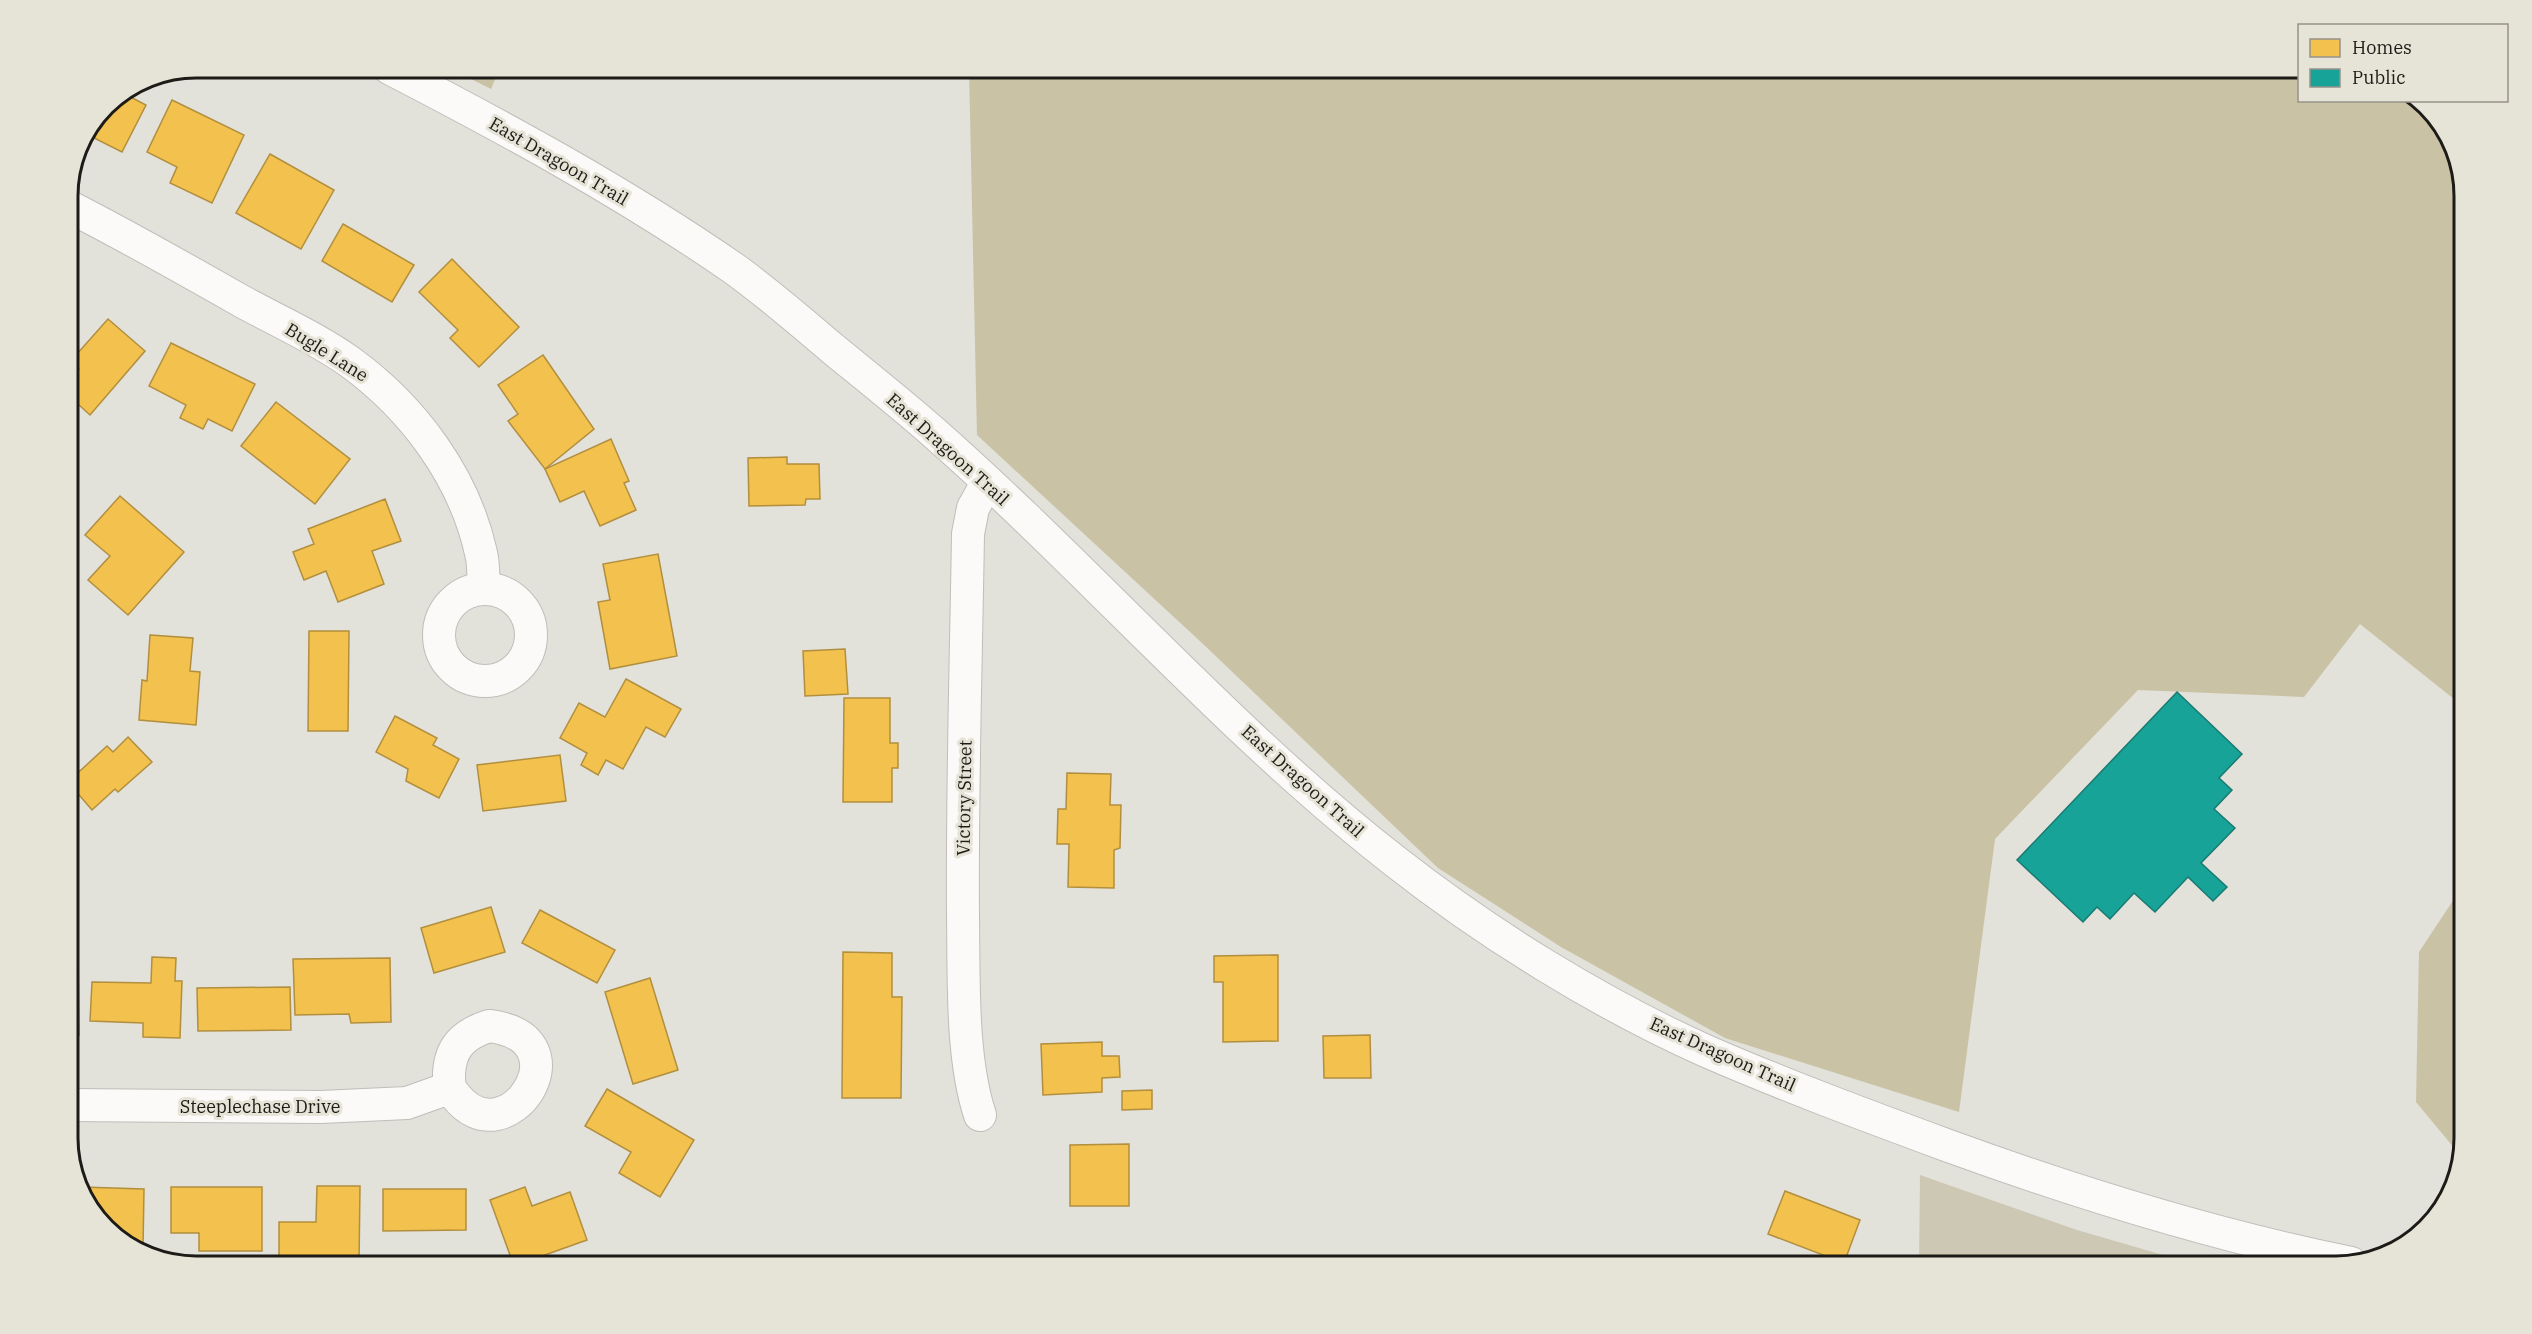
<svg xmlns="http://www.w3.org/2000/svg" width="2532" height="1334" font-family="'IBM Plex Serif',serif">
  <rect width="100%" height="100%" fill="#e2e1da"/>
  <!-- green -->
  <polygon fill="#cdc8b4" points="1920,1175 2077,1230 2201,1266 1919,1266"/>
  <!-- forest -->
  <g fill="#c9c2a5">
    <polygon points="449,68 500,68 491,89"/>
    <polygon points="969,68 2299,68 2300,100 2415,101 2443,125 2464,188 2464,707 2360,624 2304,697 2138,690 1995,839 1959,1112 1725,1038 1561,947 1438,868 1202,643 977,435"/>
    <polygon points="2464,884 2464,1138 2460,1155 2416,1102 2419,952"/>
  </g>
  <!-- homes -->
  <g fill="#f2c14e" stroke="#b28f3e" stroke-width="1.5">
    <polygon points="123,93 146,105 122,152 86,134 105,105"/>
    <polygon points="172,100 244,135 212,203 170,183 177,167 147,152"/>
    <polygon points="270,154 334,190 301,249 236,213"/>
    <polygon points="343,224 414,265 392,302 322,261"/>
    <polygon points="452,259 519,327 479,367 450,338 458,330 419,292"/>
    <polygon points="108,319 145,351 90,415 68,395 68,377 79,369 68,364"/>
    <polygon points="171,343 255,384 232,431 208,419 203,429 180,418 186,405 149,386"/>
    <polygon points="543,355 594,429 545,469 508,421 518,414 498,385"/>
    <polygon points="276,402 350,459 315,504 241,446"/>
    <polygon points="611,439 629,481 624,483 636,510 600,526 584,491 560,502 545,469"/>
    <polygon points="787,457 787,464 819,464 820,499 806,499 805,505 749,506 748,458"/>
    <polygon points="120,496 184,552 128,615 88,580 110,556 85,535"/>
    <polygon points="385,499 401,541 372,551 384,584 338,602 326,571 304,580 293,552 314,544 308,529"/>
    <polygon points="658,554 677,656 610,669 598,602 610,600 603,564"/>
    <polygon points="309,631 349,631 348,731 308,731"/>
    <polygon points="150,635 193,638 190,671 200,672 196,725 139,720 142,680 147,681"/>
    <polygon points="845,649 848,694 805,696 803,651"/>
    <polygon points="626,679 681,709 665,737 646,727 623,769 606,760 598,775 581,765 587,753 560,738 579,703 605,717"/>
    <polygon points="844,698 890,698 890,743 898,743 898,768 892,768 892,802 843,802"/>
    <polygon points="395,716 437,738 433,745 459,759 439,798 406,781 408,769 376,752"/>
    <polygon points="128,737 152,762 118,792 115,789 92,810 68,782 107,746 113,752"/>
    <polygon points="560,755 566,801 483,811 477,765"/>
    <polygon points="1067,773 1111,774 1110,805 1121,805 1120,848 1114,850 1114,888 1068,887 1069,844 1057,844 1058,809 1066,809"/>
    <polygon points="491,907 505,952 434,973 421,928"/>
    <polygon points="540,910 615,950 597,983 522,943"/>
    <polygon points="68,951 78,951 79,1035 68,1035"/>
    <polygon points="843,952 892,953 892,997 902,997 901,1098 842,1098"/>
    <polygon points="1278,955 1278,1041 1223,1042 1223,982 1214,982 1214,956"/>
    <polygon points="152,957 176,958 175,981 182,981 180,1038 143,1037 143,1023 90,1021 92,982 151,983"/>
    <polygon points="390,958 391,1022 351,1023 349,1014 295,1015 293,959"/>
    <polygon points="650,978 678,1070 633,1084 605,992"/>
    <polygon points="290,987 291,1030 198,1031 197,988"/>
    <polygon points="1370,1035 1371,1078 1324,1078 1323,1036"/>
    <polygon points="1102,1042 1102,1056 1119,1056 1120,1077 1102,1078 1102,1092 1043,1095 1041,1044"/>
    <polygon points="607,1089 694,1140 660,1197 619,1173 631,1152 585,1126"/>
    <polygon points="1152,1090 1152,1109 1122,1110 1122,1091"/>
    <polygon points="1129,1144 1129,1206 1070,1206 1070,1145"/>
    <polygon points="317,1186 360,1186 359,1266 279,1266 279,1222 316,1222"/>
    <polygon points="82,1187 144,1189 143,1248 133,1248 89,1209"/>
    <polygon points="171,1187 262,1187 262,1251 199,1251 199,1233 171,1233"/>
    <polygon points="525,1187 532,1206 570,1192 587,1240 514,1266 490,1200"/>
    <polygon points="383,1189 466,1189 466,1230 383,1231"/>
    <polygon points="1785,1191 1860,1220 1844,1263 1768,1234"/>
    <polygon points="1051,1261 1051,1266 998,1266 998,1263"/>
  </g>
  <!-- public -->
  <polygon fill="#17a398" stroke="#197a71" stroke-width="1.5" points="2177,692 2242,754 2219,778 2232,790 2214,809 2235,828 2201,863 2227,887 2213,901 2188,877 2155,912 2134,893 2110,919 2097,907 2083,922 2017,860"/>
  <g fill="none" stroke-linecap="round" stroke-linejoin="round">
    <defs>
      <g id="minor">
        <path d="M389,68C507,129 623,192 733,268C768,293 800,321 833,349C866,376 900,403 932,431C1090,570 1230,733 1396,862C1488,934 1599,1003 1706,1051C1784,1085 1865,1115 1946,1145C2078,1193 2213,1235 2351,1263"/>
        <path d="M68,206C127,236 185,269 243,302C278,321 318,339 350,362C413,408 464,476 481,553C484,564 483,578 484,589"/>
        <circle cx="485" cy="635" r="46"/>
        <path d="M489,1026C589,1038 506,1162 455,1095C449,1088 449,1084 449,1074C450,1047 464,1034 489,1026Z"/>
        <polyline points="68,1105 321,1107 407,1103 449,1088"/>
        <path d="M980,1115C961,1058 964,977 963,916C962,789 966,661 968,534L973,508L987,483"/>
      </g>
    </defs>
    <!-- minor casing -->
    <use href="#minor" stroke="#bfbeb9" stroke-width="34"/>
    <!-- minor -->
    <use href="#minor" stroke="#fbfaf9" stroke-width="32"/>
  </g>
  <g text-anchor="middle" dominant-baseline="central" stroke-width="6" stroke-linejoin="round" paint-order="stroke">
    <!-- street labels -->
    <g font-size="18" fill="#1d1b17" stroke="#e6e3d7">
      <text transform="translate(559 161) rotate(30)">East Dragoon Trail</text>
      <text transform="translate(327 352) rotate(32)">Bugle Lane</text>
      <text transform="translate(948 449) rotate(42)">East Dragoon Trail</text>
      <text transform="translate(1303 781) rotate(42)">East Dragoon Trail</text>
      <text transform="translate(964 798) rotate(-89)">Victory Street</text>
      <text transform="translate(1723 1054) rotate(24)">East Dragoon Trail</text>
      <text x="260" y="1106">Steeplechase Drive</text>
    </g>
  </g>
  <!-- crop -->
  <path d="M0 0H2532V1334H0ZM196 78H2336A118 118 0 0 1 2454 196V1138A118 118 0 0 1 2336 1256H196A118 118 0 0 1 78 1138V196A118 118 0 0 1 196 78Z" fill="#e6e3d7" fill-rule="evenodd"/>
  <path fill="none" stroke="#1d1b17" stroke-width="3" d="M196 78H2336A118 118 0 0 1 2454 196V1138A118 118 0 0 1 2336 1256H196A118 118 0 0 1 78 1138V196A118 118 0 0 1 196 78Z"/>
  <!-- legend -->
  <rect x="2298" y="24" width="210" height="78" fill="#e6e3d7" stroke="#96938a" stroke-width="1.5"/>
  <rect x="2310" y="39" width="30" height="18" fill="#f2c14e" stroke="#96938a" stroke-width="1.5"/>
  <text x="2352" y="54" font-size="18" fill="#1d1b17">Homes</text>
  <rect x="2310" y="69" width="30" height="18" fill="#17a398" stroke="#96938a" stroke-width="1.5"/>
  <text x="2352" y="84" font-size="18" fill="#1d1b17">Public</text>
</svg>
